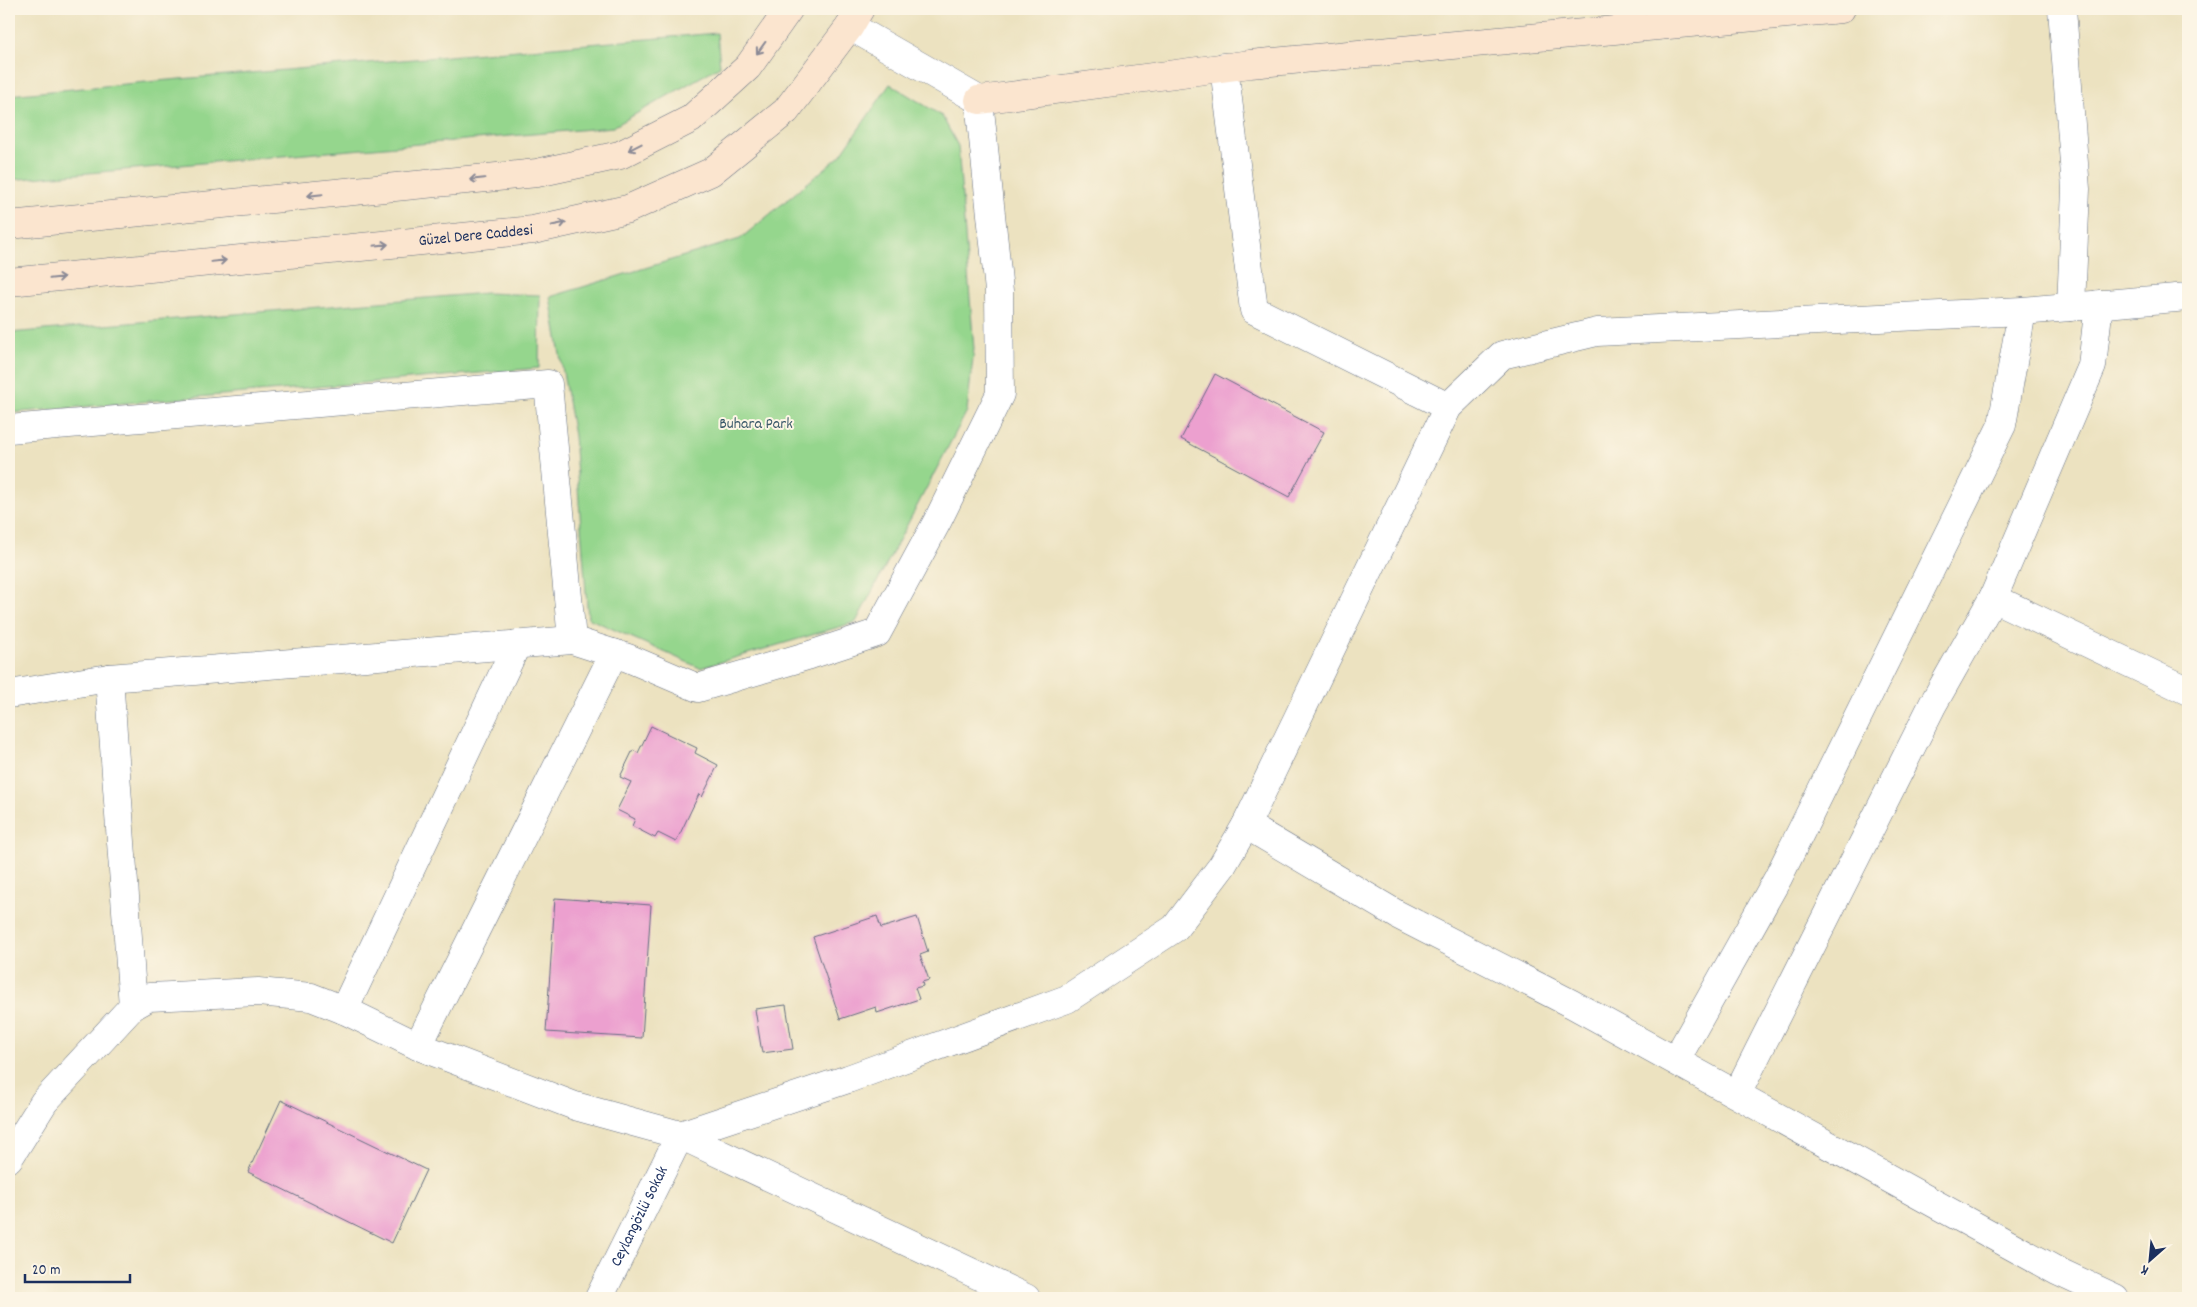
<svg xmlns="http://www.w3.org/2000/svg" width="2197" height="1307" font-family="Dekko,sans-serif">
  <rect width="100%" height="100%" fill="#fcf5e5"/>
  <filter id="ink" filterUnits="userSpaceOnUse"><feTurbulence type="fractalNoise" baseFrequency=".02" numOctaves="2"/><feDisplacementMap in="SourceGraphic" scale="10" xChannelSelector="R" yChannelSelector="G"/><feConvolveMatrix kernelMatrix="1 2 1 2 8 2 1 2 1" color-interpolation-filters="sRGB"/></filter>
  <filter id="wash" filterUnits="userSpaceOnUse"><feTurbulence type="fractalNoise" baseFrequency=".0096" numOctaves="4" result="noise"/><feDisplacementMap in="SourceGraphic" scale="20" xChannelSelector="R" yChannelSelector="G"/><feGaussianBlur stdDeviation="1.12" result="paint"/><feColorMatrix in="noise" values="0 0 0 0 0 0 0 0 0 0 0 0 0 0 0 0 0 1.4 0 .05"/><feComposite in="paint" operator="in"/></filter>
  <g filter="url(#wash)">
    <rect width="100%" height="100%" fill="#ece2c0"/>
    <!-- green -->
    <g fill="#95d68d" stroke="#588276">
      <polygon points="717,33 720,66 613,127 9,180 9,95 157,81"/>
      <polygon points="890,84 942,116 958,146 974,349 967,411 856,622 700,668 588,618 574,436 550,297 740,239 840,156"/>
      <polygon points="486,293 540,295 539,368 9,413 9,333"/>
    </g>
    <g id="blocks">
      <!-- building -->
      <g fill="#eca0cf">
        <polygon points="1215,374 1324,432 1289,497 1181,439"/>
        <polygon points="651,726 697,748 695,753 718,765 702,797 699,794 676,842 658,833 655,838 632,826 635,819 617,810 631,782 620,777 633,750 638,753"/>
        <polygon points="555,898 651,905 642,1038 546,1032"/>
        <polygon points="877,916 881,928 917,917 928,952 920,955 929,980 922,982 923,986 915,988 919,999 877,1013 876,1007 840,1019 813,937"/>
        <polygon points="786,1005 793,1049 762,1053 755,1009"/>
        <polygon points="281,1100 426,1170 392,1243 248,1172"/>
      </g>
    </g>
  </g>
  <g filter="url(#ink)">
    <use href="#blocks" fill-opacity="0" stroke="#646e80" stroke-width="1"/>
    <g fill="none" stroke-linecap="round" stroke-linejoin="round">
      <defs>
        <g id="street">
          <polyline points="2062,9 2076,189 2071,307"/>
          <polyline points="1224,67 1254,310 1448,407"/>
          <polyline points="9,429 548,384 572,640"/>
          <polyline points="1993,598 2188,691"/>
          <polyline points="109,678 133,1006"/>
          <polyline points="9,694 109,678 572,640 628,658 698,688 810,655 877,633 938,520 1000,394 999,291 979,100 850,26"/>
          <polyline points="1246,825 1398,915 1572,1004 2057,1271 2115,1298"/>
          <polyline points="344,1010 517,644"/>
          <polyline points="418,1046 614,653"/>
          <polyline points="1676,1060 1778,878 2002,425 2022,311"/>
          <polyline points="1737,1094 1933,704 1993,598 2092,366 2099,304"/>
          <polyline points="680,1135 848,1079 1067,999 1175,928 1222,866 1246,825 1448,407 1502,355 1597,332 2022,311 2188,297"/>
          <polyline points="9,1158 44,1102 133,1006 149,997 258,992 311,997 344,1010 418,1046 575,1106 680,1135 1026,1298"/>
          <path id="s1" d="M599,1298L680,1135"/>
        </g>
        <g id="secondary">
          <polyline points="979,100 1250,64 1841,9"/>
          <polyline points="9,225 537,173 620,155 691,119 748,67 789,9"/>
          <path id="s2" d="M9,282L533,230L628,209L711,172L786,111L850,26L860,9"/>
        </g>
      </defs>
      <!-- street casing -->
      <use href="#street" stroke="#646e80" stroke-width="29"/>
      <!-- secondary casing -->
      <use href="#secondary" stroke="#646e80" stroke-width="29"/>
      <!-- street -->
      <use href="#street" stroke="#fff" stroke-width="28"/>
      <!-- secondary -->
      <use href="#secondary" stroke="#fbe5cf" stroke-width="28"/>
    </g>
    <!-- one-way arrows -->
    <defs><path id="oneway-shaft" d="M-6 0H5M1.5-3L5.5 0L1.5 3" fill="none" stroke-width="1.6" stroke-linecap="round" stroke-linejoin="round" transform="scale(1.25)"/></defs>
    <g stroke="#8b8a96">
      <use href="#oneway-shaft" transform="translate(761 48) rotate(126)"/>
      <use href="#oneway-shaft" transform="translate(635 147) rotate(153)"/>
      <use href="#oneway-shaft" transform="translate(477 179) rotate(174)"/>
      <use href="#oneway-shaft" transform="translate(315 195) rotate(174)"/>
      <use href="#oneway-shaft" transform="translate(559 224) rotate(-12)"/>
      <use href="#oneway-shaft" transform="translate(381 245) rotate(-6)"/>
      <use href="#oneway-shaft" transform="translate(219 261) rotate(-6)"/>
      <use href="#oneway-shaft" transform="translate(57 278) rotate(-6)"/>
    </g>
  </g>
  <g text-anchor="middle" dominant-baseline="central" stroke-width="4" stroke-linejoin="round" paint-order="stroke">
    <!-- street labels -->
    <g font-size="16" fill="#1b2f5e" stroke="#fcf5e5">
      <text stroke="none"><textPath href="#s2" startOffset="469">Güzel Dere Caddesi</textPath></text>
      <text stroke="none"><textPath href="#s1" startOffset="91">Ceylangözlü Sokak</textPath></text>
    </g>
    <!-- park labels -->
    <g font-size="16" fill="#3a596a" stroke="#fcf5e5">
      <text x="756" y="424">Buhara Park</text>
    </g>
  </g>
  <!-- margin -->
  <rect width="2197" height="1307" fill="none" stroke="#fcf5e5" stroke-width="30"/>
  <!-- north arrow -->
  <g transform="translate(2150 1260) rotate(207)" stroke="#fcf5e5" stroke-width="4" paint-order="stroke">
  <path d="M0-4L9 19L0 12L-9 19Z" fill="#1b2f5e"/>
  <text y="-8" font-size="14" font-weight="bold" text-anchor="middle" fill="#1b2f5e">K</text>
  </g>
  <!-- scale -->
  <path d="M25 1274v8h105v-8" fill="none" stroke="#1b2f5e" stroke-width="2.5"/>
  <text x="32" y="1274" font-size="15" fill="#1b2f5e" stroke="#fcf5e5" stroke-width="4" paint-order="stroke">20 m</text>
</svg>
